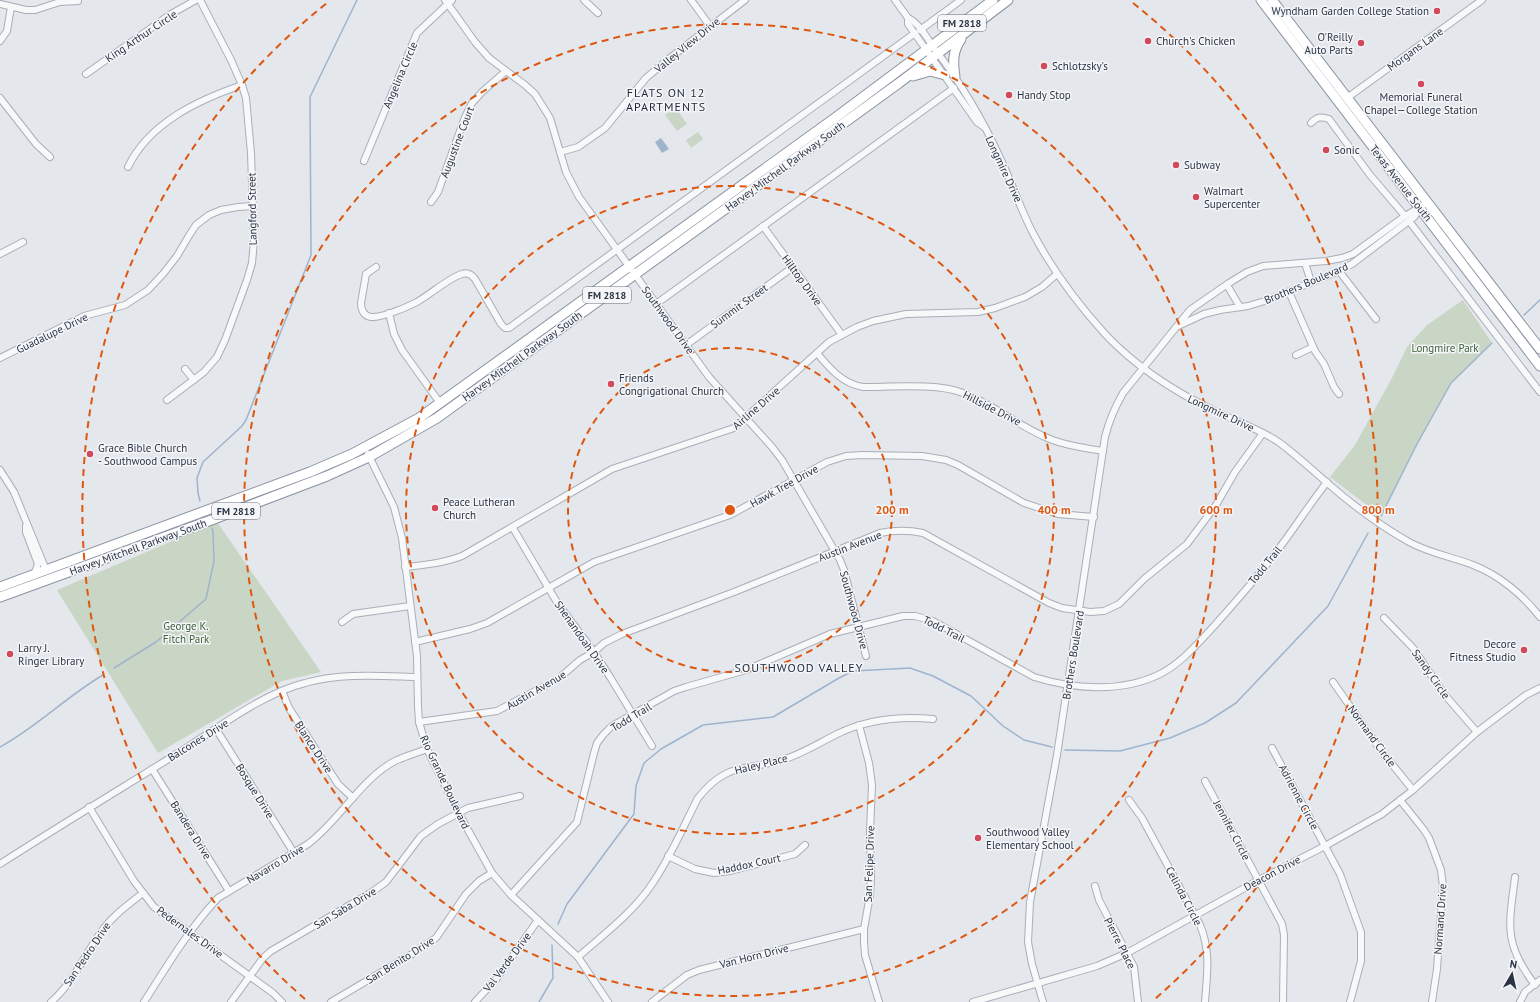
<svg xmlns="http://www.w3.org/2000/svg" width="1540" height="1002" font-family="'PT Sans',sans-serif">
  <rect width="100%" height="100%" fill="#e4e7ec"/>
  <!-- green -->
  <g fill="#c9d6c5">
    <polygon points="676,108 687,124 677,131 665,115"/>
    <polygon points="698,132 703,139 691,148 686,140"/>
    <polygon points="1463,300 1492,343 1451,383 1417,444 1381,516 1330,477 1355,445 1392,378 1407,347 1427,325"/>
    <polygon points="217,522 321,672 282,681 158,753 57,590"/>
  </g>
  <!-- water -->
  <polygon fill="#9fb4cc" points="661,138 669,149 662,153 655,142"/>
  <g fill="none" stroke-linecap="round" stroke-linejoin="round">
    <!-- stream -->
    <g stroke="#9fb4cc" stroke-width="1.5">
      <polyline points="1524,315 1540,300"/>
      <polyline points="200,501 198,493 197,478 203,462 242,426 246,420 311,255 310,97 357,0"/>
      <polyline points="1381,516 1417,444 1451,383 1492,343"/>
      <polyline points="114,668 156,642 206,599 214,561 213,532 212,528"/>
      <path d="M0,747C37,727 67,696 103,675"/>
      <polyline points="1065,750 1120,751 1170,738 1205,723 1236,703 1328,606 1368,533"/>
      <polyline points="558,924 567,904 634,814 636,786 644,763 661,749 703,725 773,717 839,678 853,671 910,668 933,676 971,696 1003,726 1024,740 1052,747"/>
      <polyline points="539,1002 553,978 552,945"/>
    </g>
    <defs>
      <g id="minor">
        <polyline points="445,0 475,42 489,58 525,85 535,94 550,118 566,172 579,197 709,377 772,447 782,460 840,560 844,570 866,656"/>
        <polyline points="584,0 598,13"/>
        <polyline points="691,0 710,26"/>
        <polyline points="895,0 908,18 908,24 977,122 984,127"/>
        <polyline points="0,4 26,10 35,10 60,2 78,1"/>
        <path d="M908,18C919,23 927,38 934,48C961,83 983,120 1001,160C1013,185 1021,211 1034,235C1053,271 1077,303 1105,334C1136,367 1175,392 1215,411C1237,422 1260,429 1280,443C1296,455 1310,468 1325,481C1351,504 1379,525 1409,542C1429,553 1452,557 1473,565C1499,575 1523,595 1540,617"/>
        <polyline points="920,30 961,0"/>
        <polyline points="0,41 7,31 11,7"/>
        <polyline points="86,74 171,14 196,0"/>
        <polyline points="0,98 36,144 50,157"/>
        <polyline points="1347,98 1482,0"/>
        <path d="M1311,123C1317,117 1320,116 1329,119L1370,175L1405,216"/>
        <polyline points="560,152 578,147 605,128 646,78 666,61 745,0"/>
        <polyline points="364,161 417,33 452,0"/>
        <path d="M128,167C149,123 198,100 242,85"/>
        <polyline points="431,202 438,192 465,117 472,103 482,92 506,71"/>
        <polyline points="1409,221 1540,392"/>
        <polyline points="763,226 842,335"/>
        <polyline points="0,254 23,242"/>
        <polyline points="1305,263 1311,282"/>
        <path d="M376,267L366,274L361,303C361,310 364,316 371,317C381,318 405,308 415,303C429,296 448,278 462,274C468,272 472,275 475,279L501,324L505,328H509L915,33"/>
        <polyline points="1339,271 1376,319"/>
        <polyline points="1227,285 1240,307"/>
        <polyline points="1289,292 1315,351 1324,364 1334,387 1339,394"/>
        <polyline points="656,304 954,88"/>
        <polyline points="389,313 394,334 402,350 440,403"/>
        <polyline points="1178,326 1204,314 1220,310 1248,306 1268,300 1339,271 1352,264 1414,217 1420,208"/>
        <polyline points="686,345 793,267"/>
        <path d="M817,353C829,368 843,384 863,387C891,387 938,383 963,393C994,404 1019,427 1050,439C1067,446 1085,448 1103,451"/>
        <polyline points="1296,355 1313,347"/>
        <polyline points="0,358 84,316 125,305 148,290 163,274 177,256 190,234 196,225 209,215 221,210 238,207 253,206"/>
        <polyline points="185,369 194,380"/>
        <polyline points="167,400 204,372 217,357 225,340 247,280 252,263 254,241 251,153 246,98 242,85 231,60 200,0"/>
        <polyline points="368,454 394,507 402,538 417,656 418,706 419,722 427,749 458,812 492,873 511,895 578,957 608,1002"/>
        <polyline points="0,470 14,492 46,570"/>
        <polyline points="26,526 26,532 38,564 34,575"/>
        <polyline points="513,528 558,604 594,652 610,677 652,746"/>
        <path d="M405,567C425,565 444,563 462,556L612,469L734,428L829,342L857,327L873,321L906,314L978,312L995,308L1025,297L1042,287L1057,274"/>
        <polyline points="1384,618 1413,648 1444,694 1477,732"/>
        <polyline points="342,622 353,614 410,606"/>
        <polyline points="415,642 470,629 487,623 594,562 730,515 827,462 846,456 862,455 922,456 946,460 958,465 1024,503 1058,514 1094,517"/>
        <polyline points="1333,682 1382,752 1413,790"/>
        <polyline points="282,691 289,708 338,784 353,798"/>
        <path d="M419,722L497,711L558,679L580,660L594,652L604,643L622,634L734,592L880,533C895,530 908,530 923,533L1049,603L1062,608L1090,612L1104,611L1119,604L1144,579L1187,544L1216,505L1235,472L1263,433"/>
        <polyline points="859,725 869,763 872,785 870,831 871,879 870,895 864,929 864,942 865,955 879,1002"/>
        <polyline points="216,729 294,853"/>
        <polyline points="1272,748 1340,874 1361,932 1361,961 1350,1002"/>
        <polyline points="152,769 229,891"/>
        <polyline points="1205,781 1282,924 1284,935 1283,1002"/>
        <path d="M1129,800L1142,818L1200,925C1211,951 1207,975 1205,1002"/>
        <polyline points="1400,800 1424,830 1429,838 1441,870 1443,886 1437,969 1432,1002"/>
        <polyline points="89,807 134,881 154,907 273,993 282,1002"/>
        <polyline points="668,856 695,869 714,873 730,871 795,854 805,845"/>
        <path d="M0,864C61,825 122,788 183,750C219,727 264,693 305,683C341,673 379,676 417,677"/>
        <path d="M1515,877C1509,925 1503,943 1535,985"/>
        <polyline points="1095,886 1099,900 1134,967 1138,1002"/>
        <path d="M511,895L577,822L594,753L597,743L603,735L612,726L674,691L686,687L746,670L830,634L903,616H915L933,621L1034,677C1073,689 1120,693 1158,675C1181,664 1198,643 1215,625C1236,601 1258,577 1277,551C1294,529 1309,505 1327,482"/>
        <path d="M578,957C603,935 631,914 650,887C670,859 683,827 698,798C727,762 744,771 782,760C802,754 819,743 837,734C868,719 900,716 933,719"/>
        <path d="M51,1002C73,983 84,956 101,932C112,916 128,905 143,893"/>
        <path d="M144,1002C167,966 189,929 218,898L308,844C339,821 362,778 395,761C405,756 417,753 427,749"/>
        <polyline points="231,1002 263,958 271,951 372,892 386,882 421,836 438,824 468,808 520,796"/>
        <polyline points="331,1002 412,954 436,938 466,894 479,881 492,873"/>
        <polyline points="475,1002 497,978 538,920"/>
        <polyline points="652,1002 687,975 699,970 864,929"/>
        <polyline points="973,1002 1097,966 1127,953 1259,880 1325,846 1382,814 1413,790 1477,732 1526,695 1540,688"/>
        <path d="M1043,1002L1032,964L1028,942L1030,902L1057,755L1105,437C1109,421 1115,407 1123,393L1190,310L1229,283L1247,272L1263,266L1326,261L1342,258L1353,254L1405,216L1422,206"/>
        <polyline points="1520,1002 1525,992 1540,980"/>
      </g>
      <g id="highway">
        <polyline points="1261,0 1540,366"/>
        <polyline points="1272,0 1540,349"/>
        <polyline points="913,76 930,71 945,75"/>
        <path d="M955,77C953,63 952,52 961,39"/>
        <polyline points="0,587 310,472 352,454 419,418 440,403 835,118 993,0"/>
        <polyline points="0,597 214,519 327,476 369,457 437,418 899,83 1008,0"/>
      </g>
    </defs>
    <!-- minor casing -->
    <use href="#minor" stroke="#a9aeb7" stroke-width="8"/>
    <!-- highway casing -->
    <use href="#highway" stroke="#8b94a3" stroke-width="11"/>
    <!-- minor -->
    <use href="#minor" stroke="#f7f8fa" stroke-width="6"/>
    <!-- highway -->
    <use href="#highway" stroke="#fff" stroke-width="9"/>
  </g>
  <!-- distance rings -->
  <g fill="none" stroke="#df570f" stroke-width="2" stroke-dasharray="7 5">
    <circle cx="730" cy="510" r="162"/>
    <circle cx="730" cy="510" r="324"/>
    <circle cx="730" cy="510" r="486"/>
    <path d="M305 999A648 648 0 0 1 327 3M1133 3A648 648 0 0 1 1155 999"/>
  </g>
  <!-- markers -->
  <g fill="#d1495b" stroke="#f4f6f9" stroke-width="1.5">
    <circle cx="1437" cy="11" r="4"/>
    <circle cx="1148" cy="41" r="4"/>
    <circle cx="1361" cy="43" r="4"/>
    <circle cx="1044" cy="66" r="4"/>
    <circle cx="1421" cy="84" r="4"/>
    <circle cx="1009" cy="95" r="4"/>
    <circle cx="1326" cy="150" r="4"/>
    <circle cx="1176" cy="165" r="4"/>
    <circle cx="1196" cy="197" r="4"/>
    <circle cx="611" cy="384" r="4"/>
    <circle cx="90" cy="454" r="4"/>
    <circle cx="435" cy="508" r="4"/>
    <circle cx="1524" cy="650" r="4"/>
    <circle cx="10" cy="654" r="4"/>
    <circle cx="978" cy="838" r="4"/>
  </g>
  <g text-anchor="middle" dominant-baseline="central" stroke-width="3" stroke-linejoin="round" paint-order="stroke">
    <!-- shield labels -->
    <g fill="#f4f6f9" stroke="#676e7b" stroke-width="1">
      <rect x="938" y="15" width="48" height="16" rx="3"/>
      <rect x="583" y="287" width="48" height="16" rx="3"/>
      <rect x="212" y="503" width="48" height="16" rx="3"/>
    </g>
    <g font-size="10" font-weight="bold" fill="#2b3445">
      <text x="962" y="23">FM 2818</text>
      <text x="607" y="295">FM 2818</text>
      <text x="236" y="511">FM 2818</text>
    </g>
    <!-- poi labels -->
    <g font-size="11" fill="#2b3445" stroke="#f4f6f9" text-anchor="start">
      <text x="1429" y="11" text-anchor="end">Wyndham Garden College Station</text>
      <text x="1353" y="37" text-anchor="end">O'Reilly<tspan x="1353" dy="13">Auto Parts</tspan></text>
      <text x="1156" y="41">Church's Chicken</text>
      <text x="1052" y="66">Schlotzsky's</text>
      <text x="1017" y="95">Handy Stop</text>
      <text x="1421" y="97" text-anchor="middle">Memorial Funeral<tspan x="1421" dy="13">Chapel—College Station</tspan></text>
      <text x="1334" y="150">Sonic</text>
      <text x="1184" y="165">Subway</text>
      <text x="1204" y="191">Walmart<tspan x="1204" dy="13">Supercenter</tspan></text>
      <text x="619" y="378">Friends<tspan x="619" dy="13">Congrigational Church</tspan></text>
      <text x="98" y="448">Grace Bible Church<tspan x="98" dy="13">- Southwood Campus</tspan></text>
      <text x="443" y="502">Peace Lutheran<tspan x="443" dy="13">Church</tspan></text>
      <text x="1516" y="644" text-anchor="end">Decore<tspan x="1516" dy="13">Fitness Studio</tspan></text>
      <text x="18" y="648">Larry J.<tspan x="18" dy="13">Ringer Library</tspan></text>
      <text x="986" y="832">Southwood Valley<tspan x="986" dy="13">Elementary School</tspan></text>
    </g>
    <!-- street labels -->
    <g font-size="11" fill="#2b3445" stroke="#f4f6f9">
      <text transform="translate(141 36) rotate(-34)">King Arthur Circle</text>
      <text transform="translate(687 45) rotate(-39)">Valley View Drive</text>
      <text transform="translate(1415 49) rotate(-36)">Morgans Lane</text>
      <text transform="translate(400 75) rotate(-67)">Angelina Circle</text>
      <text transform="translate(457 142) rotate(-69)">Augustine Court</text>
      <text transform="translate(785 166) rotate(-36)">Harvey Mitchell Parkway South</text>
      <text transform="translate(1004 169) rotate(65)">Longmire Drive</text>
      <text transform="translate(1401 183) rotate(52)">Texas Avenue South</text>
      <text transform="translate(252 209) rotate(-91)">Langford Street</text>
      <text transform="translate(802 280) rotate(54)">Hilltop Drive</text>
      <text transform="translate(1306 283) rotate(-23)">Brothers Boulevard</text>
      <text transform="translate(739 306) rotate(-36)">Summit Street</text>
      <text transform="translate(668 320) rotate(54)">Southwood Drive</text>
      <text transform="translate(52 333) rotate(-26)">Guadalupe Drive</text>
      <text transform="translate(522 356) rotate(-36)">Harvey Mitchell Parkway South</text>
      <text transform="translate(756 408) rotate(-41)">Airline Drive</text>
      <text transform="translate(992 408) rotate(27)">Hillside Drive</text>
      <text transform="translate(1221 413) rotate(25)">Longmire Drive</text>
      <text transform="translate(784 486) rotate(-29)">Hawk Tree Drive</text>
      <text transform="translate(850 546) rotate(-21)">Austin Avenue</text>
      <text transform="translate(138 547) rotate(-20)">Harvey Mitchell Parkway South</text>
      <text transform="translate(1265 565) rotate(-51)">Todd Trail</text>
      <text transform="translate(854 610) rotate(75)">Southwood Drive</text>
      <text transform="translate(944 629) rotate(27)">Todd Trail</text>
      <text transform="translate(582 637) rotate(55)">Shenandoah Drive</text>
      <text transform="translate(1073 655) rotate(-81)">Brothers Boulevard</text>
      <text transform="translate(1431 674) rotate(55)">Sandy Circle</text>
      <text transform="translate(536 690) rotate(-30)">Austin Avenue</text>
      <text transform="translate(631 717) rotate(-31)">Todd Trail</text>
      <text transform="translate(1372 736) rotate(54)">Normand Circle</text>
      <text transform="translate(198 740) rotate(-32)">Balcones Drive</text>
      <text transform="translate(314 747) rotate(57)">Blanco Drive</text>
      <text transform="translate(761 764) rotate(-14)">Haley Place</text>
      <text transform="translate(445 782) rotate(65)">Rio Grande Boulevard</text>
      <text transform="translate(255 791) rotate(58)">Bosque Drive</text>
      <text transform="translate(1299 797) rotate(62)">Adrienne Circle</text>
      <text transform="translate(191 830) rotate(58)">Bandera Drive</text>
      <text transform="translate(1232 830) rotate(62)">Jennifer Circle</text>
      <text transform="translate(275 864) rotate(-31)">Navarro Drive</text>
      <text transform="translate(749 864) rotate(-12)">Haddox Court</text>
      <text transform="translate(869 864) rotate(-88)">San Felipe Drive</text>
      <text transform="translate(1272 873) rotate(-28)">Deacon Drive</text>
      <text transform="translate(1184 896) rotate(62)">Celinda Circle</text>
      <text transform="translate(345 908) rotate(-31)">San Saba Drive</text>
      <text transform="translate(1440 919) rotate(-86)">Normand Drive</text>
      <text transform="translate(190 932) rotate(36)">Pedernales Drive</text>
      <text transform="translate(1120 943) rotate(63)">Pierre Place</text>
      <text transform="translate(87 954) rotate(-56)">San Pedro Drive</text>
      <text transform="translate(754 956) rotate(-14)">Van Horn Drive</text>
      <text transform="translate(400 960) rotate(-32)">San Benito Drive</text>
      <text transform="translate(507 962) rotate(-53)">Val Verde Drive</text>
    </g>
    <!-- park labels -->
    <g font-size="11" fill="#3f6138" stroke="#f4f6f9">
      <text x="1445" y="348">Longmire Park</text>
      <text x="186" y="626">George K.<tspan x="186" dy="13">Fitch Park</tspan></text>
    </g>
    <!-- neighbourhood labels -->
    <g font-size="12" letter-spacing="1" fill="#1d2536" stroke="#f4f6f9">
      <text x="666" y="92">FLATS ON 12<tspan x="666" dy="14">APARTMENTS</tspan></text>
      <text x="799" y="667">SOUTHWOOD VALLEY</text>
    </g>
  </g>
  <circle cx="730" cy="510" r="6" fill="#df570f" stroke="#f4f6f9" stroke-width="2"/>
  <g font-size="12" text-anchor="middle" font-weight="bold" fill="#df570f" stroke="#f4f6f9" stroke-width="3" stroke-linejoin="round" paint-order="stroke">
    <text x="892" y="514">200 m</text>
    <text x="1054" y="514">400 m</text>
    <text x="1216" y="514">600 m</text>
    <text x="1378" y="514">800 m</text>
  </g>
  <!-- north arrow -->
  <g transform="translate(1512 974) rotate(9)" stroke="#f4f6f9" stroke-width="3" paint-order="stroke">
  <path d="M0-3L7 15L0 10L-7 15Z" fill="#2b3445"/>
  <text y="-6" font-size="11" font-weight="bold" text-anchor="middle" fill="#2b3445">N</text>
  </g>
</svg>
